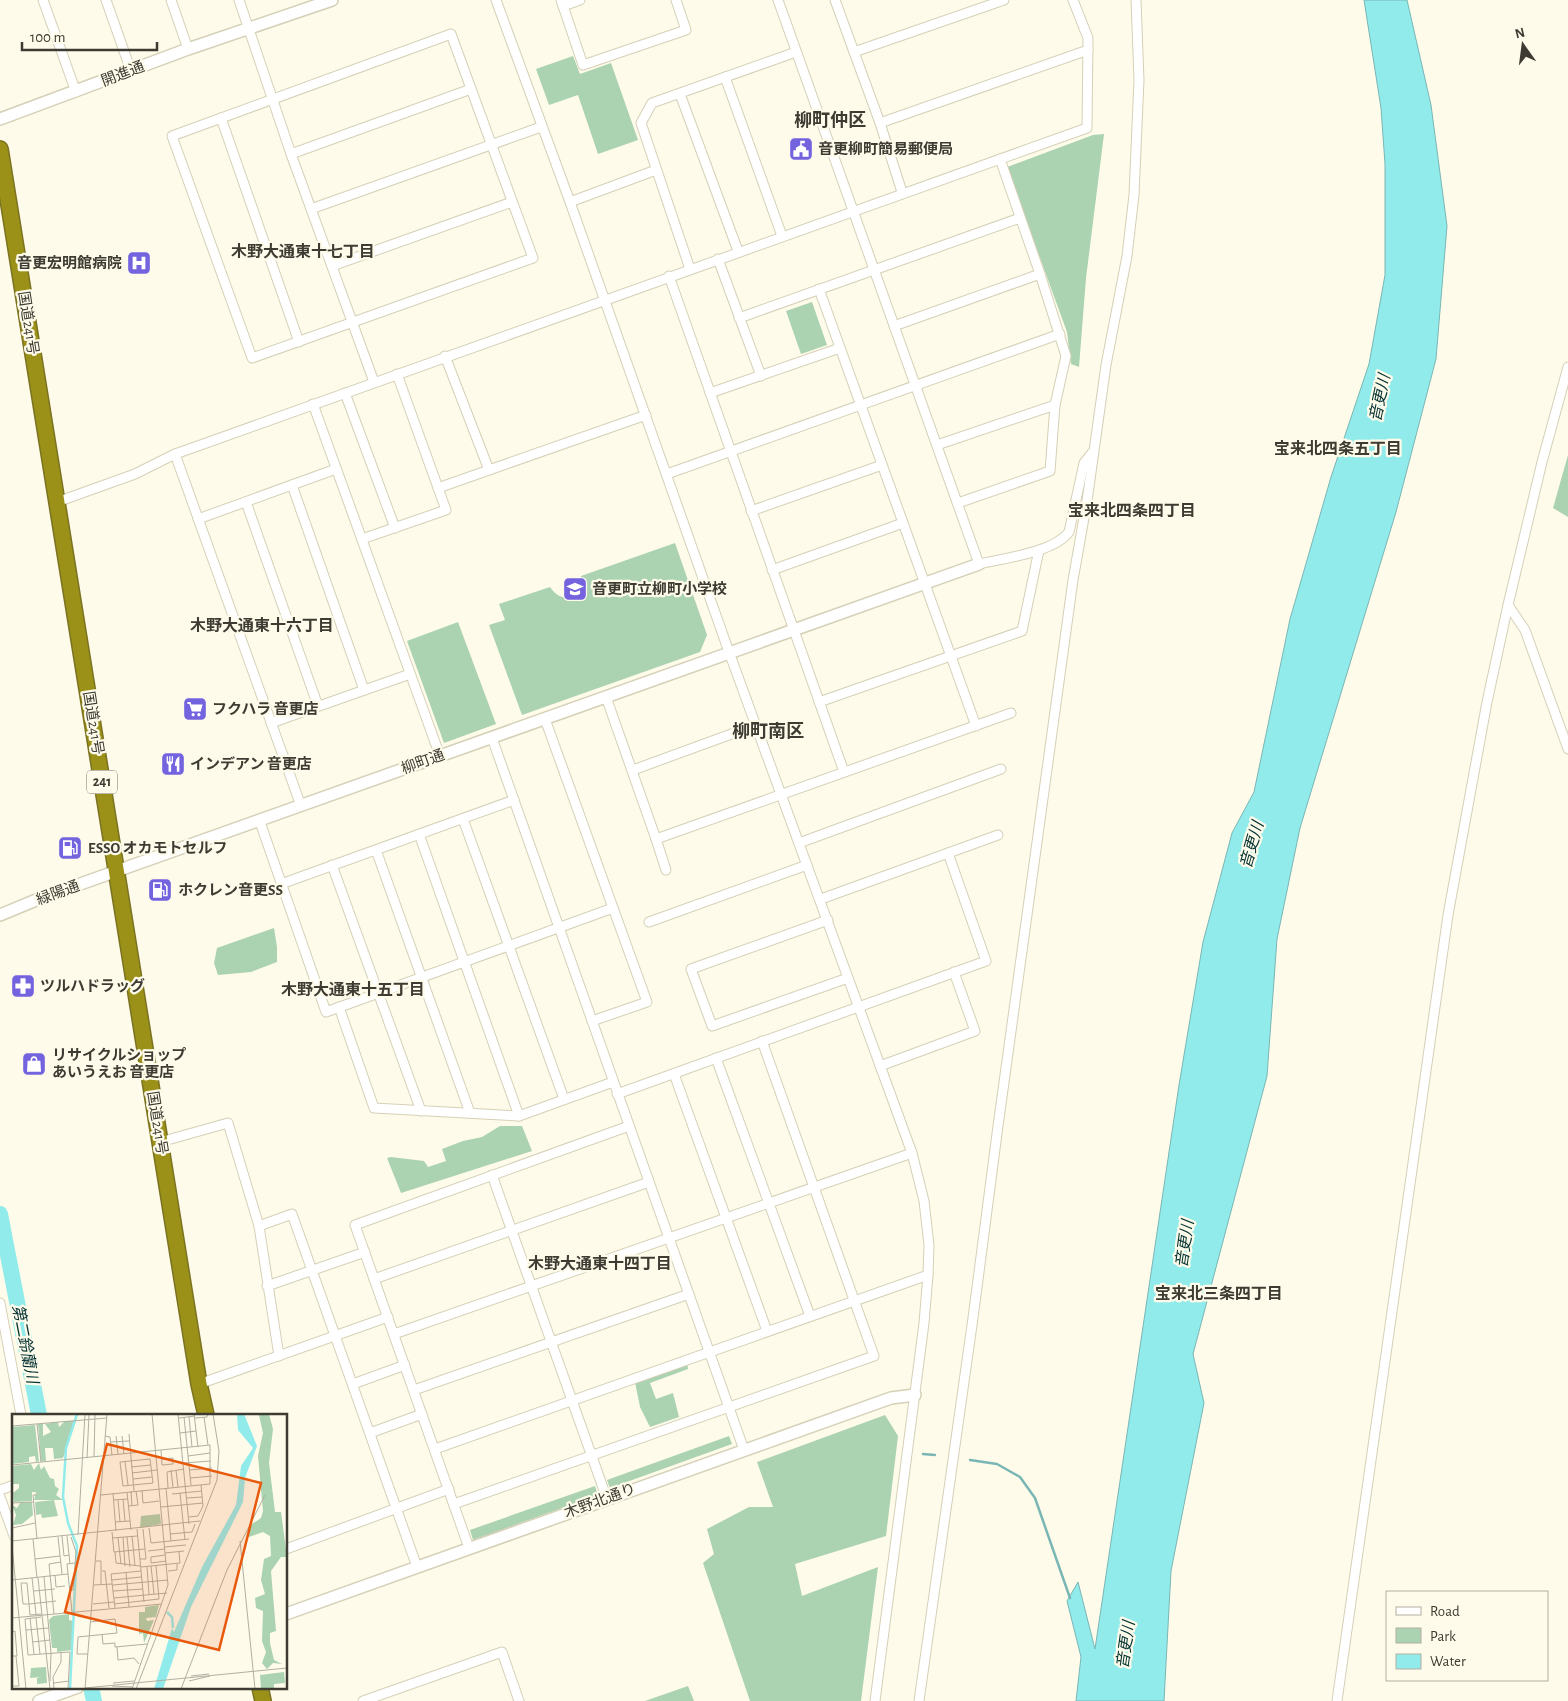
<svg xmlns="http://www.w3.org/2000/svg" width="1568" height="1701" font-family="'Alegreya Sans','Noto Sans JP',sans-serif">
  <rect width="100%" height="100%" fill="#fefbeb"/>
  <!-- green -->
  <g fill="#abd2b1">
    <polygon points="573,56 580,74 611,63 638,140 598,154 578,95 549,105 536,69"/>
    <polygon points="1104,134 1086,278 1079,367 1071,364 1067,332 1007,167 1093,135"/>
    <polygon points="812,302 827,345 801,354 786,311"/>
    <polygon points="1568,455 1568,517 1553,508"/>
    <path d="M675,543L707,635L700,652L522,715L489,625L505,620L499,604L550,587C563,606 580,597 581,576Z"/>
    <polygon points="458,622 496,724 444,743 407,641"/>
    <polygon points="274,928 277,947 277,962 251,972 218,975 214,963 217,948"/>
    <polygon points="500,1126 522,1126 532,1151 401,1193 387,1158 391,1157 424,1161 428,1167 446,1161 442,1149 463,1141 482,1137"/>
    <polygon points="687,1362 688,1369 650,1383 656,1399 673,1393 679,1417 650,1427 640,1407 635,1382"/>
    <polygon points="885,1415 898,1436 886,1536 795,1564 802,1596 878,1567 861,1701 750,1701 703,1563 714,1554 707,1529 749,1507 773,1507 757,1462"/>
    <polygon points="729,1436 732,1444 610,1488 607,1480"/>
    <polygon points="595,1486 598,1495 473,1540 470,1530"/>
    <polygon points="688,1686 694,1701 645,1701"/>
  </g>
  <!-- water -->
  <polygon fill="#92ebeb" stroke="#79b6b4" points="1364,0 1407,0 1431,105 1447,226 1436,359 1396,512 1300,828 1277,939 1267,1076 1193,1354 1204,1403 1171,1571 1164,1701 1076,1701 1081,1657 1067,1601 1078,1582 1095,1649 1179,1085 1203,942 1232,833 1254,792 1290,619 1331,477 1369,364 1385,275 1385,164 1381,108"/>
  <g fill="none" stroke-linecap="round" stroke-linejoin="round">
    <!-- stream -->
    <g stroke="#79b6b4" stroke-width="2.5">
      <polyline points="923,1454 935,1455"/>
      <polyline points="970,1460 997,1464 1020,1477 1035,1498 1070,1598"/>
    </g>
    <!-- river -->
    <g stroke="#92ebeb" stroke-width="16">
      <polyline points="0,1214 39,1415"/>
      <polyline points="91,1687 94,1701"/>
    </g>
    <defs>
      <g id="street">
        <polyline points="43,0 76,92"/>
        <polyline points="106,0 131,71"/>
        <polyline points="171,0 188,49"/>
        <polyline points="239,0 291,154 374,382"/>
        <polyline points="496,0 570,202 729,652 912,1153 924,1201 929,1245 928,1275 924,1323 875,1701"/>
        <polyline points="561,0 583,65 686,30 676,0"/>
        <path d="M778,0L979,564C1004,558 1053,553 1069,532L1084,463L1092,453"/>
        <polyline points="835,0 880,123 902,192"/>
        <polyline points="563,6 580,0"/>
        <polygon points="451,34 533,258 252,358 172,136"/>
        <polyline points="854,52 1004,0"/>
        <polyline points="725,77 782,236"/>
        <polyline points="680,94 738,251"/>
        <polyline points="221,118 299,342"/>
        <polyline points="880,123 1088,50"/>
        <polyline points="291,154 471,89"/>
        <polyline points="570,202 656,170"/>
        <polyline points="311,209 541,127"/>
        <polyline points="718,259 761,376"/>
        <polyline points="332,266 512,202"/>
        <polyline points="690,269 641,123 652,103 796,52"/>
        <polyline points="669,276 844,772"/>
        <polyline points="819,289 976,726"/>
        <polyline points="739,318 1020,218"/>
        <polyline points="894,326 1040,274"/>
        <polyline points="445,356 489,470 646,415"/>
        <polyline points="345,393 395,528"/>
        <polyline points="710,393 840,348"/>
        <polyline points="313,404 440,756"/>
        <polyline points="937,445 1055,405"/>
        <polyline points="175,454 301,806"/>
        <polyline points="667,474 1060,334"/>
        <polyline points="292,485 364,690"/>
        <polyline points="438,488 489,470"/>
        <polyline points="57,502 135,474 175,454 195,447 1087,128 1088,38 1073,0"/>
        <polyline points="246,502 318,706"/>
        <polyline points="958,503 1050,471 1055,405 1066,356 1040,274 1000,159"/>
        <polyline points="751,511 882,465"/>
        <polyline points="198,519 336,469"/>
        <polyline points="362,539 446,510 397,374"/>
        <polyline points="772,570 903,523"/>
        <polyline points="1508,605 1525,630 1568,749"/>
        <polyline points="606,697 656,839 1011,713"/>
        <polyline points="819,702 1022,631 1039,550"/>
        <polyline points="545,719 647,1002 592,1021"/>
        <polyline points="271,723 410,674"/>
        <polyline points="492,738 744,1450"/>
        <polyline points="633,770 756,725"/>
        <polyline points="463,819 564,1099"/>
        <polyline points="260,822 326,1012 613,908"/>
        <polyline points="419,834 519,1116"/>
        <polyline points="656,839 666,870"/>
        <polyline points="799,843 1001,769"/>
        <polyline points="376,850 470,1113"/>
        <polyline points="332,865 421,1111"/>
        <polyline points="281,884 514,800"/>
        <polyline points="821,899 998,835"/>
        <polyline points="828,920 691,969 712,1026 848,978"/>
        <polyline points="649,922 807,865"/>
        <polyline points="339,1007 374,1108 519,1116 613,1082"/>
        <polyline points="716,1058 810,1316"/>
        <polyline points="880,1066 975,1031 954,972"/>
        <polyline points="674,1074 767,1331"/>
        <polyline points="617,1094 986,961 948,853"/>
        <polyline points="160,1142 228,1123 259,1226 279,1356"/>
        <polyline points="492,1175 607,1499"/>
        <polyline points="259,1226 292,1214 417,1567"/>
        <polyline points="374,1279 649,1182"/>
        <polyline points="267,1286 365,1252"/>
        <polyline points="0,1303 21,1415"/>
        <polyline points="394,1334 912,1153"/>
        <polyline points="199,1384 388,1317"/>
        <polyline points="353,1384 405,1365"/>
        <polyline points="414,1390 689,1294"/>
        <polyline points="370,1433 422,1414"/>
        <polyline points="435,1449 928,1275"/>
        <polyline points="0,1490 14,1485"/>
        <polyline points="0,1497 14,1536"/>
        <polyline points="454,1504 874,1356 762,1041"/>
        <polyline points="469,1548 355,1225 629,1126"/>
        <polyline points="286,1549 449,1489"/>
        <polyline points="363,1701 502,1652 519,1701"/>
        <polyline points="919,1701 973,1318 998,1126 1073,580 1087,501 1106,365 1127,256 1134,195 1139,80 1136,0"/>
        <polyline points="1337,1701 1448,915 1487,702 1508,605 1542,462 1568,367"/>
      </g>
      <g id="secondary">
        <polyline points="0,119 188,49 332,0"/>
        <polyline points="0,915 41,898 979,564"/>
        <polyline points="286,1614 891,1398 915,1395"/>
        <polyline points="39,1701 78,1687"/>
      </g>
      <g id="highway">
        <polyline points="0,149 199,1384 206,1415"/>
        <polyline points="260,1687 263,1701"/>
      </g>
    </defs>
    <!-- street casing -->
    <use href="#street" stroke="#d5d0b6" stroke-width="11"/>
    <!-- secondary casing -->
    <use href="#secondary" stroke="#d5d0b6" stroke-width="14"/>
    <!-- highway casing -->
    <use href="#highway" stroke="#7b7321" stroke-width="18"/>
    <!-- street -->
    <use href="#street" stroke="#fff" stroke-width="9"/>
    <!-- secondary -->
    <use href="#secondary" stroke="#fff" stroke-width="11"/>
    <!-- highway -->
    <use href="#highway" stroke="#9c9118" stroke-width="15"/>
  </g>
  <!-- icons -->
  <defs>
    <symbol id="civic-square" viewBox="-11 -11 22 22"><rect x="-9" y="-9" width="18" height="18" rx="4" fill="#7463de" stroke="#fefbeb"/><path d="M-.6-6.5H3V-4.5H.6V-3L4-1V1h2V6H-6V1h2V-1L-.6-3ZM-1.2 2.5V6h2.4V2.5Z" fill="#fff"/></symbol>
    <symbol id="hospital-square" viewBox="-11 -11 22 22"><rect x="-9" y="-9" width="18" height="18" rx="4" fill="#7463de" stroke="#fefbeb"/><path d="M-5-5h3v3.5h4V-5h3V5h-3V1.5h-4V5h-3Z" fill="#fff"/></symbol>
    <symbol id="school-square" viewBox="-11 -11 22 22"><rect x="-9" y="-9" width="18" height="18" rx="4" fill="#7463de" stroke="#fefbeb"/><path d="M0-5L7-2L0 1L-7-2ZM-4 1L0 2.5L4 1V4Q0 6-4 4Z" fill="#fff"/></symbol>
    <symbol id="supermarket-square" viewBox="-11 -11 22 22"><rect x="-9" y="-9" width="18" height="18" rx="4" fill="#7463de" stroke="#fefbeb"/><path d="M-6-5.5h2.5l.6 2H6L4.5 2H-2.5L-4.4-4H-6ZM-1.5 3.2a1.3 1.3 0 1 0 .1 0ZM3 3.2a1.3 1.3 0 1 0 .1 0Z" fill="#fff"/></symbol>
    <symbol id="restaurant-square" viewBox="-11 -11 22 22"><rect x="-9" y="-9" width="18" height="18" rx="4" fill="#7463de" stroke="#fefbeb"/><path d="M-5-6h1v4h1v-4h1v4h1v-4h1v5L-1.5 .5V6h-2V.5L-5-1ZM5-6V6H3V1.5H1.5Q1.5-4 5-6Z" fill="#fff"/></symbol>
    <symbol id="fuel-square" viewBox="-11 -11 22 22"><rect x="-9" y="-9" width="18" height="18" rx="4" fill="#7463de" stroke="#fefbeb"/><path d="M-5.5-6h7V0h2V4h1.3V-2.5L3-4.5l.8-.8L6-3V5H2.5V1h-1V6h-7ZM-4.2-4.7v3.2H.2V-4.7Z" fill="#fff"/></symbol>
    <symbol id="pharmacy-square" viewBox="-11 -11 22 22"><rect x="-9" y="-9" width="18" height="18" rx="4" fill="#7463de" stroke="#fefbeb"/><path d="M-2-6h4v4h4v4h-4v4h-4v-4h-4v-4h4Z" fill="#fff"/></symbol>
    <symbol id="shop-square" viewBox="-11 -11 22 22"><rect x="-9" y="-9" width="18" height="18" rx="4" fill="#7463de" stroke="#fefbeb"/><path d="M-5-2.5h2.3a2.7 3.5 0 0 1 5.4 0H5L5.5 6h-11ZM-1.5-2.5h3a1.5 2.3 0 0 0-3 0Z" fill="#fff"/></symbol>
  </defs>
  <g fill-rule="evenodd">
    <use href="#civic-square" x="787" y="135" width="28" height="28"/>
    <use href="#hospital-square" x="125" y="249" width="28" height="28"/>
    <use href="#school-square" x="561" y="575" width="28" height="28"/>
    <use href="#supermarket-square" x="181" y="695" width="28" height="28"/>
    <use href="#restaurant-square" x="159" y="750" width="28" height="28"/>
    <use href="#fuel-square" x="56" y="834" width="28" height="28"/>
    <use href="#fuel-square" x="146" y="876" width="28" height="28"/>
    <use href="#pharmacy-square" x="9" y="972" width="28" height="28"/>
    <use href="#shop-square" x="20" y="1050" width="28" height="28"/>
  </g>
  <g text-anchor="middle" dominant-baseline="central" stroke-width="4.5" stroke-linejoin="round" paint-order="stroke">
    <!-- shield labels -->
    <rect fill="#fefbeb" stroke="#78756a" stroke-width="1" x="87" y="770.5" width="30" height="23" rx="4"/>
    <g font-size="14" font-weight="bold" fill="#3e3c32">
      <text x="102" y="782">241</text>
    </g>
    <!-- street labels -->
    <g font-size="15" fill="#3e3c32" stroke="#fefbeb">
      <text transform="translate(123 74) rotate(-21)">開進通</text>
      <text transform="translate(28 323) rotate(81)">国道241号</text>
      <text transform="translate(93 723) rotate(81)">国道241号</text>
      <text transform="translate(423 762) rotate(-20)">柳町通</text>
      <text transform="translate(58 893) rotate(-20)">緑陽通</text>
      <text transform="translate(157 1123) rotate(81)">国道241号</text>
      <text transform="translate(600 1501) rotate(-20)">木野北通り</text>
    </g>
    <!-- poi labels -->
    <g font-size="15" font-weight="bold" fill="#3e3c32" stroke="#fefbeb" text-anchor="start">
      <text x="818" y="149">音更柳町簡易郵便局</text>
      <text x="122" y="263" text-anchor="end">音更宏明館病院</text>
      <text x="592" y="589">音更町立柳町小学校</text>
      <text x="212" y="709">フクハラ 音更店</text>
      <text x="190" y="764">インデアン 音更店</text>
      <text x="88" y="848">ESSO オカモトセルフ</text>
      <text x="178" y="890">ホクレン音更SS</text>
      <text x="40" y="986">ツルハドラッグ</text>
      <text x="52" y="1055">リサイクルショップ<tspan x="52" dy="17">あいうえお 音更店</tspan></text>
    </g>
    <!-- neighbourhood labels -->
    <g font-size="16" font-weight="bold" fill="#3e3c32" stroke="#fefbeb">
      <text x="303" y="252">木野大通東十七丁目</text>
      <text x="1338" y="449">宝来北四条五丁目</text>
      <text x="1132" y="511">宝来北四条四丁目</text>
      <text x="262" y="626">木野大通東十六丁目</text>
      <text x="353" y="990">木野大通東十五丁目</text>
      <text x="600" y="1264">木野大通東十四丁目</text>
      <text x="1219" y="1294">宝来北三条四丁目</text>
    </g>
    <!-- water labels -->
    <g font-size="16" font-style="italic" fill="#023030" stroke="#fefbeb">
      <text transform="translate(1380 398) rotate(-78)">音更川</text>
      <text transform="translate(1252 845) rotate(-74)">音更川</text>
      <text transform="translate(1185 1244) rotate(-82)">音更川</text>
      <text transform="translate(25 1344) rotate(79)">第二鈴蘭川</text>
      <text transform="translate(1126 1645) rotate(-82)">音更川</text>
    </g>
    <!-- quarter labels -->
    <g font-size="18" font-weight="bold" fill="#3e3c32" stroke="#fefbeb">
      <text x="830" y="121">柳町仲区</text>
      <text x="768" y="732">柳町南区</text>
    </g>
  </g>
  <!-- overview -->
  <g transform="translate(12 1414)">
    <rect width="275" height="275" fill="#fefbeb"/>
    <path d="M257,0L261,15L257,49L263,98H269L275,143H269L259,157L264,217L258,219V229L262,246L270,250L261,249L255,255L250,249L254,238L250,227L251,197L244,194L243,184L253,180L249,166L252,145L259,142L258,122L251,118L237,123L235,119L240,110L249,104L251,97L246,42L251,19L247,1ZM53,7H64L51,44L42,45L41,34H33L34,47H29L26,10H31V22L39,18L33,10L46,8L47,13ZM23,11L27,47L24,48L23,42L17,43V48L0,50V13ZM27,49L29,56L32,52L38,64L42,65L43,72L47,75L44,81L51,86H22L24,78H20V87L2,88L1,79L7,74V70H1L0,52L19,50L22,56ZM42,86L46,102L30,104L29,100L24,101L23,88ZM20,88L21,101L10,110L1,111L4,101L0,91L5,94L8,89ZM148,100L149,110L128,114L129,102ZM147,191L144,203L134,204L135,207L142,206L132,229L131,219L127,220V198H133V193ZM57,200V206L61,207L60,236L45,238V234H40L37,206L41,202ZM34,253L35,269L25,270V264L28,263L18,264L19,254ZM272,258L273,269L262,270V275H249L248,261Z" fill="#abd2b1"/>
    <path d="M225,0H232L245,32L233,64L231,88L179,193L151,275H142L160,214L162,218L190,153L224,91L229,52L241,34L226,16Z" fill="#92ebeb"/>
    <path fill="none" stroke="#92ebeb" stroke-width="2.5" d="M155,198L160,203L161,214M58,275L65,132L56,109L51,83L54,34L65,0"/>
    <path fill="none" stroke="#b1afa1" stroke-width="1" d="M166,0L177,110M182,0L186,33M172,3L179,71M177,3L180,33M192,3L196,31M167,4L183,2M183,4L195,3L196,0M25,10L29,48M0,12L95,4M168,19L184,17M117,20L122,77M93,22L98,23L100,41M104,22L106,40M110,22L112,40M98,28L117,27M149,36L150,51L161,50V44L150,45M176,42L198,39M82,43L83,0M75,44L77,0M138,45L141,69L111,72L108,48ZM113,48L116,71M171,49L199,47M0,51L198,31V70L89,81M119,53L139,51M159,56L161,73M164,56L166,73M177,56L200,54M120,59L145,56M178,64L200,62M121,65L140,63M154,74L159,127M156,74L155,58L172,55M130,76L131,89L147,87M119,77L120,92M115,78L119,116M101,79L104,117M168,79L173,126M160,80L190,77M24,81H21L25,125M175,84L190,83M111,85L113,107M101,86L116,85M106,86L108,108M0,89L21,88M117,92L126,91L124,77M149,93L191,89M177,103L186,102L191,92L189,71M103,108L118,107M0,114L23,109M137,114L139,129L177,125M125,115L132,188M100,118L102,138L133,135M158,120L180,118L183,110M66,121L73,0M50,122L52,142L57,141M55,122L58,150M120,122L123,152M46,123L50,160M111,123L113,152M115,123L118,153M100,124L125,122M106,124L109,150M21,125L25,164M0,127L188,107M228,127L243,275M0,132L14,275M153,133L174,131M136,137L153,135M103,138L104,149L128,152M153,139L172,137M153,141L139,143V149L154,147M23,145L48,142M128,145H134L131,115M84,147H89V171M139,152L142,180M129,153L168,149L167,138M135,153L137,180M90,157H93L97,194M156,157L165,156V150M114,158L117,193M43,161L44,173L53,172M32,163L39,239M20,164L24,200M26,164L38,275M0,166L56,160M100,166L129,163M82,171L100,170M101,171L156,166M22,177L43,175M58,177L61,176L64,138L59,123M101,177L131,175M102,184L155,179M81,190L102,188M102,190L147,185L144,152M103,194L99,160L129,157M60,198L55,150L63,149M29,200L18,201L17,190L15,169H9L11,190H17L44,187M42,200L37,150L49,148M29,203L13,205L16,241L58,238L56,275M0,204L150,190M18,204L22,240M24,204L28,240M14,216L37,214M0,218L3,217L5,242H0M90,220L91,230L103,229V233L135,230M21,228L38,226M105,233L106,246L122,244L127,250M76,240H65L66,223L105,219L103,205L78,208M179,262L197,260M38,267L39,239M177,267L198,262M42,269L57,267M101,269L122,267M0,272H7L4,242M100,272L121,273M73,274L275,254M42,275L41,263L49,248V238M73,275L95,0M120,275L156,171L140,0M124,275L205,66L207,37L201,0M169,275L215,156L253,81"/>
    <path fill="#e8590c" fill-opacity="0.15" stroke="#e8590c" stroke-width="2.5" d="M95,30L249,69L207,236L53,198Z"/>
    <rect width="275" height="275" fill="none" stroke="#3e3c32" stroke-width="2.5"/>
  </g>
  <!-- legend -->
  <rect x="1386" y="1591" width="162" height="90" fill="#fefbeb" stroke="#b1afa1"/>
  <rect x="1396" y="1607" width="25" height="8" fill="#ffffff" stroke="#b1afa1"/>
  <text x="1430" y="1616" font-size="15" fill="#3e3c32">Road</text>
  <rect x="1396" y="1628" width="25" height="15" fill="#abd2b1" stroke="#b1afa1"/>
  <text x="1430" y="1641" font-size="15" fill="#3e3c32">Park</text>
  <rect x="1396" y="1654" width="25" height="15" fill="#92ebeb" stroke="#b1afa1"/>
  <text x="1430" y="1666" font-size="15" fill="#3e3c32">Water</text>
  <!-- north arrow -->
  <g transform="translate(1523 45) rotate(346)" stroke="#fefbeb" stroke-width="4" paint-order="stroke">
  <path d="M0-4L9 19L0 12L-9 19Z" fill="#3e3c32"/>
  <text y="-8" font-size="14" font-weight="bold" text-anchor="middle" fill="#3e3c32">N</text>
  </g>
  <!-- scale -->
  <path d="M22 42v8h135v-8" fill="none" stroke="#3e3c32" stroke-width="2.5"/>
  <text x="30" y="42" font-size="15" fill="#3e3c32" stroke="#fefbeb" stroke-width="4" paint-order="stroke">100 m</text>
</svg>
